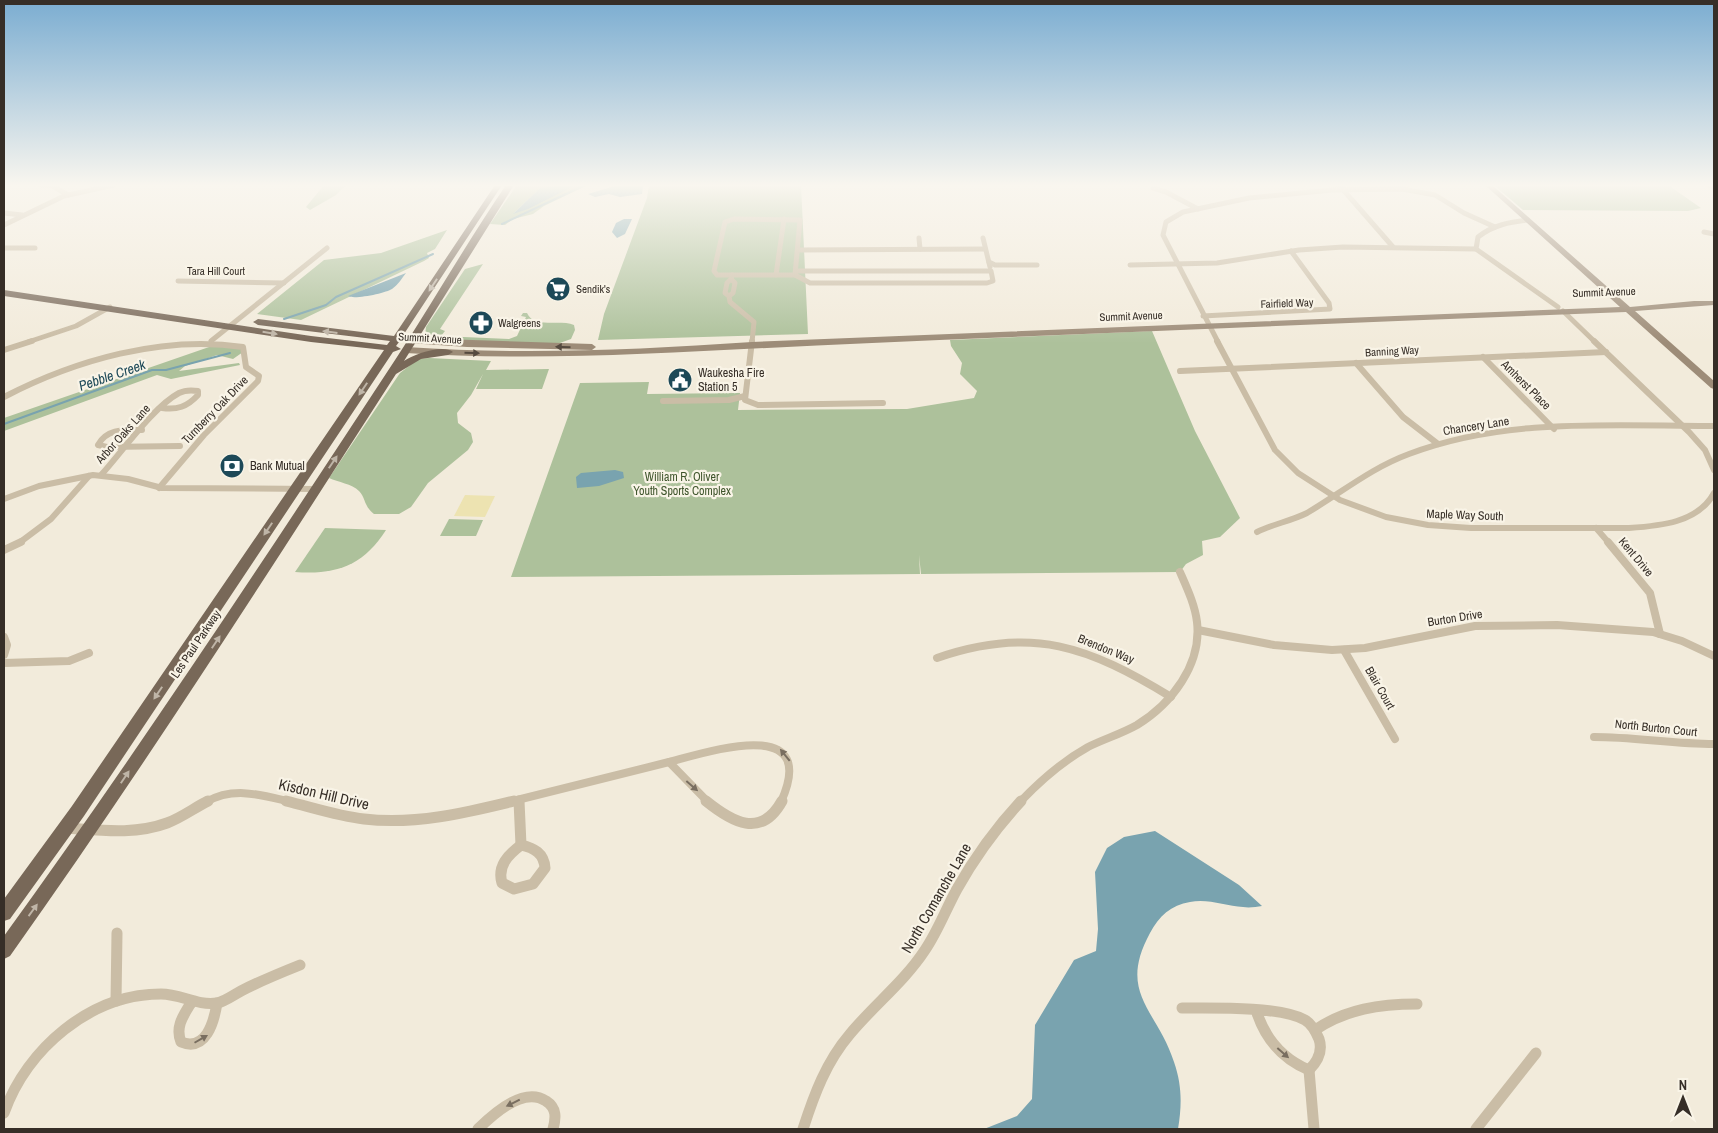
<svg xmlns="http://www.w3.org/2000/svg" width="1718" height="1133" font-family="'Archivo Narrow',sans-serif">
  <rect width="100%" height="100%" fill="#f2ebdb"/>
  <!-- green -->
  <g fill="#adc19b">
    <polygon points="324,185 346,185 336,195 310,210 306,207"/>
    <path d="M517,185H565L540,188L514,213C539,206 562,185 588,185L544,206L533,214L513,219L505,225L490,224Z"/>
    <polygon points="649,185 801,185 808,334 598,340 604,314 647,198"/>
    <polygon points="1494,185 1668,185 1701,208 1688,211 1523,210"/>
    <polygon points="447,230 435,249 427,253 429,258 424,261 301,320 257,314 324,260 381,253"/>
    <path d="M483,264L440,329L445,331L441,336L509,339L517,336L526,317L521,316L523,313H527C534,329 560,319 574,325L575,330L571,339L557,344L429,339L425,336L426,327L465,269Z"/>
    <polygon points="1152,331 1195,431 1240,518 1220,537 1202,541 1203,555 1186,564 1180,572 921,574 919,555 920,574 511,577 580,383 649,382 647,394 740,393 738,410 907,409 974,398 977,391 960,374 962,363 951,346 950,340"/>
    <polygon points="212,346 241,348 243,352 233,359 217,355 185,366 179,371 239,363 240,365 171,379 157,375 4,431 4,418"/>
    <path d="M429,358L491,361L486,370L549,369L542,389H476L483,374L471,395L457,413L458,423L471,433L473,442L468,450L428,483L411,507L399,514H374C363,505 366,498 359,491C352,484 338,482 329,478L400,373L418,359Z"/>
    <polygon points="449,519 483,520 476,536 440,536"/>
    <path d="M325,528L386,530C363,566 336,575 295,572Z"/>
  </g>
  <!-- sand -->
  <polygon fill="#ede3b1" points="465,495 495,496 485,517 454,516"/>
  <!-- water -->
  <g fill="#79a3af">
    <polygon points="565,185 576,185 528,209 513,214 540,188"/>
    <polygon points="618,185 643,186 642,194 620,197 609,194 595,197 588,194"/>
    <polygon points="624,219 632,219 625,234 617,238 612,232 616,223"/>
    <path d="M406,273C402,278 398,285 392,289C386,293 354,300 348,296Z"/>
    <polygon points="615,470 623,472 624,478 599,486 577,488 576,477 581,473"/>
    <path d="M1155,831L1239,885L1262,906C1256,907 1249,908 1243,907C1226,906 1207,898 1190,902C1171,905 1159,916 1150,933C1117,994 1157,1009 1174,1062C1182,1085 1182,1105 1178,1129H984L1017,1116L1032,1099L1035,1025L1074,960L1096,951L1098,929L1095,872L1107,848L1124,837Z"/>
  </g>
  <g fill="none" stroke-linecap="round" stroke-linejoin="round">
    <!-- stream -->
    <g stroke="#79a3af" stroke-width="2">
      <polyline points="502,224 585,185"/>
      <polyline points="284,319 326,305 336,297 433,254"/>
      <polyline points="4,424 152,370 166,370 230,353"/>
    </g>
    <!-- street-far3 -->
    <g stroke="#cabda6" stroke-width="5">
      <polyline points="41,185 51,185 68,195"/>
      <polyline points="1339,185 1393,247"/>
      <polyline points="1709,185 1714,188"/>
      <polyline points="1153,188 1166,192 1198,209"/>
      <polyline points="4,213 22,215"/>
      <polygon points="734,219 800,220 795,275 717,275 714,271 725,222"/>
      <path d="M1528,220C1510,222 1493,225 1478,237L1476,249L1558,307"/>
      <polyline points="4,225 64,196 114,185"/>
      <polyline points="1704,232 1714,234"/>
      <polyline points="919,238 920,249"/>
      <polyline points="983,238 990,267"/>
      <polyline points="4,248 35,248"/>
      <polyline points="798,250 985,249"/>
      <polyline points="989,262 995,265 1037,265"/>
      <polyline points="1130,265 1217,263 1299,250 1343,247 1476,249"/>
      <polyline points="776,275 784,219"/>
      <polyline points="795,275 810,283 987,283 993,281 991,271 796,271"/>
      <polyline points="731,279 727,283 725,293 729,296 730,302 754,322 752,342"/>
      <polyline points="178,281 284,283"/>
      <polyline points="729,296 733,293 735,283 731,279 732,275"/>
      <polyline points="1563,311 1595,342"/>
      <polyline points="1203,316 1330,309 1329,303 1291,251"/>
      <polyline points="211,341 327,248"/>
      <polyline points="28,342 76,326 110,307"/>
      <polyline points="1218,342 1163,235 1166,222 1183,212 1249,198 1332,190 1402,189 1435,195 1464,213 1495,227"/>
    </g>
    <!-- street-far2 -->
    <g stroke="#cabda6" stroke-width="6">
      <polyline points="752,341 745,400 758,405 883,403"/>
      <path d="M1217,341L1275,450L1298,473L1340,500L1386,517L1428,525L1471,528H1629C1659,526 1698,523 1714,493"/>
      <polyline points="1594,341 1689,432 1705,450 1714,470"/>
      <polyline points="4,350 32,341"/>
      <polyline points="1483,357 1554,429"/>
      <polyline points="1356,363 1403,417 1438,444"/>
      <polyline points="1180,371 1606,352"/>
      <path d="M4,397C75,360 163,335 243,347L246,367L259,376L258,381L204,435L159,488"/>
      <polyline points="663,401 729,400 745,396"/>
      <path d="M142,430C125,430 107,428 98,445L107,447L180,446"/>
      <path d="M101,475C122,452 153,407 179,393C185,390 192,390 198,391V395C187,407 177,410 162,408"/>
      <polyline points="4,499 39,486 93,475 128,479 162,488 315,489"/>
      <polyline points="1596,528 1609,543"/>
      <path d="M1257,532C1273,524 1291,521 1307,513C1341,493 1371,468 1409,454C1505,417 1613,426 1714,426"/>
      <polyline points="19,543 51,519 89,476"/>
    </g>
    <!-- street-far1 -->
    <g stroke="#cabda6" stroke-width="8">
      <polyline points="1608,542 1650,593 1660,634"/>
      <polyline points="4,550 21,542"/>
      <polyline points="1198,630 1274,645 1332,650 1365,648 1475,626 1557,625 1653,632 1682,641 1714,656"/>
      <polyline points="4,637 7,645 4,655"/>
      <polyline points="1344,650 1395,739"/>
      <path d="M937,658C1032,625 1089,647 1171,697"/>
      <polyline points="4,663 69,661 89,653"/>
      <path d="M1594,737C1634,737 1674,744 1714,744"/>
      <path d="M206,802C234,786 261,795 291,802"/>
      <polyline points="509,802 669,762"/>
      <path d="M708,802L669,762C711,751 820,715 781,802"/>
      <path d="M1020,802C1040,781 1063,761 1088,747C1104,739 1121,734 1137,725C1171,704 1202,665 1197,622C1195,605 1187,588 1180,572"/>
    </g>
    <!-- street -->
    <g stroke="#cabda6" stroke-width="11">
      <path d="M286,801C311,807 338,816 364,819C415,825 465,813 514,801"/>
      <polyline points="519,801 521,845"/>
      <path d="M706,801C732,822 761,839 782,801"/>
      <path d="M66,828C99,830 135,835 167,823C181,818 194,808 208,801"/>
      <path d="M521,845C534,848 544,853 545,868L533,884L514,889L502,883C497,866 508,855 521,845Z"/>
      <polyline points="116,1001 117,933"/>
      <path d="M191,1003C183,1016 175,1027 181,1042C206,1052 214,1022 217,1003"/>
      <path d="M1182,1008C1212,1008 1280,1006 1305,1020C1312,1024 1316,1032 1319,1039C1323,1051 1318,1061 1309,1070C1283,1059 1266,1040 1257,1013"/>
      <path d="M1315,1030C1346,1009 1380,1004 1417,1004"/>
      <polyline points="1309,1070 1314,1129"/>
      <path d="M4,1113C27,1049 90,994 161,994C181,994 197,1006 217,1003C226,1001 233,995 241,991C260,981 280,973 300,965"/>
      <path d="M478,1129C493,1114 524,1086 546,1101C557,1108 556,1118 553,1129"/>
      <path d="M803,1129C814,1095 826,1062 850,1034C874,1005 904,982 925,950C938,931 946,909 957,889C975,857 996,828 1021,801"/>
      <polyline points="1476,1129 1536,1053"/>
    </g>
    <!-- secondary -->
    <g fill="#9d8c78" fill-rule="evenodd">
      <path d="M1485,185H1492L1630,307L1694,301H1714V305L1635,311L1714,381V389L1711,388L1626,312C1374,322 1123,332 872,343C716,349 561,363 406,353L402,350L406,347C522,355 636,350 752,342L1620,307Z"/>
      <polygon points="412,338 592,344 596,347 592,350 467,347 409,343 408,341"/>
    </g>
    <!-- primary -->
    <g fill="#786858" fill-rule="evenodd">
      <polygon points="495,185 502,185 402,337 407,340 399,342 396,346 401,349 393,352 84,816 10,919 4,921 4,899 72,806 384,350 311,342 4,296 4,290 311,336 387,345 390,341 258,325 253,322 258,319 394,336"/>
      <path d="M506,185H514L404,361C414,354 443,344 453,352L448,355L421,359L396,374C270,570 145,766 10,956L4,959V936C141,747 269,552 397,357C434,300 468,241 506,185Z"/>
    </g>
  </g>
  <!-- one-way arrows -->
  <defs><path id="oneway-solid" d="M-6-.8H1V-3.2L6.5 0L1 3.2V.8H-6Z" transform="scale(1.25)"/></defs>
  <g fill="#bfb5a7">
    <use href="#oneway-solid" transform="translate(433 285) rotate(123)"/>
    <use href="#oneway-solid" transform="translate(330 332) rotate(-173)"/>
    <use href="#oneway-solid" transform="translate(270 333) rotate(9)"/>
    <use href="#oneway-solid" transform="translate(363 389) rotate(124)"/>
    <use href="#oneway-solid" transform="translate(333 462) rotate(-56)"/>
    <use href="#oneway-solid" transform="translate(268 529) rotate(124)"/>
    <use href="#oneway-solid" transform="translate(216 642) rotate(-56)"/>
    <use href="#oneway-solid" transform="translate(158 693) rotate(124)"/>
    <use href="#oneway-solid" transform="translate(125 777) rotate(-56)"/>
    <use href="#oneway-solid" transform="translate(33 910) rotate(-54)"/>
  </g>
  <g fill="#554a3f">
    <use href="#oneway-solid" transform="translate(563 347) rotate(-179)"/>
    <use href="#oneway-solid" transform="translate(472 353) rotate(2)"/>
  </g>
  <g fill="#796e60">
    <use href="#oneway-solid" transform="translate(785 755) rotate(-129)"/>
    <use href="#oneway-solid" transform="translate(692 786) rotate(41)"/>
    <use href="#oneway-solid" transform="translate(201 1039) rotate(-30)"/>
    <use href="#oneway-solid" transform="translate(1283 1053) rotate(41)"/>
    <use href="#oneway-solid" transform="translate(513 1103) rotate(154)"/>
  </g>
  <!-- sky -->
  <linearGradient id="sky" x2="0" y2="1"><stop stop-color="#7badd1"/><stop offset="0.54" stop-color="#f9f6ef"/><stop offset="1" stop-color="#f9f6ef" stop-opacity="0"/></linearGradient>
  <rect width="1718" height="343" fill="url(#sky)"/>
  <!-- icons -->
  <defs>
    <symbol id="supermarket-disc" viewBox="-11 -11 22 22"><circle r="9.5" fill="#1d4958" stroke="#f9f4e7"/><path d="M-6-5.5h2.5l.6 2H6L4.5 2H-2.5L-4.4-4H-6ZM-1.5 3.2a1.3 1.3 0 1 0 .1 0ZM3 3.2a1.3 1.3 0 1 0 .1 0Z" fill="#fff"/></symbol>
    <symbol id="pharmacy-disc" viewBox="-11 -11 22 22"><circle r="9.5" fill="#1d4958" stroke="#f9f4e7"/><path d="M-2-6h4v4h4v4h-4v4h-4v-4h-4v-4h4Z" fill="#fff"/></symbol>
    <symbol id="civic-disc" viewBox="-11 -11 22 22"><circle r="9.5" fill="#1d4958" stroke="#f9f4e7"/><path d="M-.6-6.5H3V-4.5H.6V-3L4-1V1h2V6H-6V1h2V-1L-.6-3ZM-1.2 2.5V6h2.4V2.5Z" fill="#fff"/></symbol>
    <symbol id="bank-disc" viewBox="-11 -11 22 22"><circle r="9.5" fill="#1d4958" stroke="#f9f4e7"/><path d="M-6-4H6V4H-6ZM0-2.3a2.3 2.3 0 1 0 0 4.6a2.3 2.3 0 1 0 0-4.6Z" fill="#fff"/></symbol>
  </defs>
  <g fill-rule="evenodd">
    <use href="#supermarket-disc" x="544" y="275" width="28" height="28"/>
    <use href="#pharmacy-disc" x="467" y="309" width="28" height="28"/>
    <use href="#civic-disc" x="666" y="366" width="28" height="28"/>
    <use href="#bank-disc" x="218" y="452" width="28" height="28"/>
  </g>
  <g text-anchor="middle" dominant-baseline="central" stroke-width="4.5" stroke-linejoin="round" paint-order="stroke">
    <!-- far-street labels -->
    <g font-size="11" fill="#362e27" stroke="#f9f4e7">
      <text x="216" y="271">Tara Hill Court</text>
      <text transform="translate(1604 292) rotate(-2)">Summit Avenue</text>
      <text transform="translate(1287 303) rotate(-2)">Fairfield Way</text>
      <text transform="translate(1131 316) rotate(-2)">Summit Avenue</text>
      <text transform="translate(430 338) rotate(3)">Summit Avenue</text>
      <text transform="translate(1392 351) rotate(-3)">Banning Way</text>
    </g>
    <!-- far-poi labels -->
    <g font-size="11" fill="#362e27" stroke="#f9f4e7" text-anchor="start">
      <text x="576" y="289">Sendik's</text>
      <text x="498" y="323">Walgreens</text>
    </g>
    <!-- poi labels -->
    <g font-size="12" fill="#362e27" stroke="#f9f4e7" text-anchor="start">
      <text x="698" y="373">Waukesha Fire<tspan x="698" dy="14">Station 5</tspan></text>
      <text x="250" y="466">Bank Mutual</text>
    </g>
    <!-- street labels -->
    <g font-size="12" fill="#362e27" stroke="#f9f4e7">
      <text transform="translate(1526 385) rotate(45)">Amherst Place</text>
      <text transform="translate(215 410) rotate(-46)">Turnberry Oak Drive</text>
      <text transform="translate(1476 426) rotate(-9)">Chancery Lane</text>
      <text transform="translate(123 434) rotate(-48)">Arbor Oaks Lane</text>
      <text transform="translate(1465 515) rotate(2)">Maple Way South</text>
      <text transform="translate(1636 557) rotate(50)">Kent Drive</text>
      <text transform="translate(1455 618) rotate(-9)">Burton Drive</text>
      <text transform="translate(196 644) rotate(-56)">Les Paul Parkway</text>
      <text transform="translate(1106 649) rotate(22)">Brendon Way</text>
      <text transform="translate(1380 688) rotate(60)">Blair Court</text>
      <text transform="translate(1656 728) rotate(6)">North Burton Court</text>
    </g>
    <!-- park labels -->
    <g font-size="12" fill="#3e542b" stroke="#f9f4e7">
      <text x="682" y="477">William R. Oliver<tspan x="682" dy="14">Youth Sports Complex</tspan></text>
    </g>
    <!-- water labels -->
    <g font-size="14" font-style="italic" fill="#1d4958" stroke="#f9f4e7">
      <text transform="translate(112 375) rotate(-19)">Pebble Creek</text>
    </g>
    <!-- near-street labels -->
    <g font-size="15" fill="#362e27" stroke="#f9f4e7">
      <text transform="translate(324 794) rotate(13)">Kisdon Hill Drive</text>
      <text transform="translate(936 898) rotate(-60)">North Comanche Lane</text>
    </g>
  </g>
  <!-- border -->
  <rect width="1718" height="1133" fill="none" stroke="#362e27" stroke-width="10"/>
  <!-- north arrow -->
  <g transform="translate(1683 1098)" stroke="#f9f4e7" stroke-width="4" paint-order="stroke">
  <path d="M0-4L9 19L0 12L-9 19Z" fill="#362e27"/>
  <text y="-8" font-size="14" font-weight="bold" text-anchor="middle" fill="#362e27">N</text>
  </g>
</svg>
